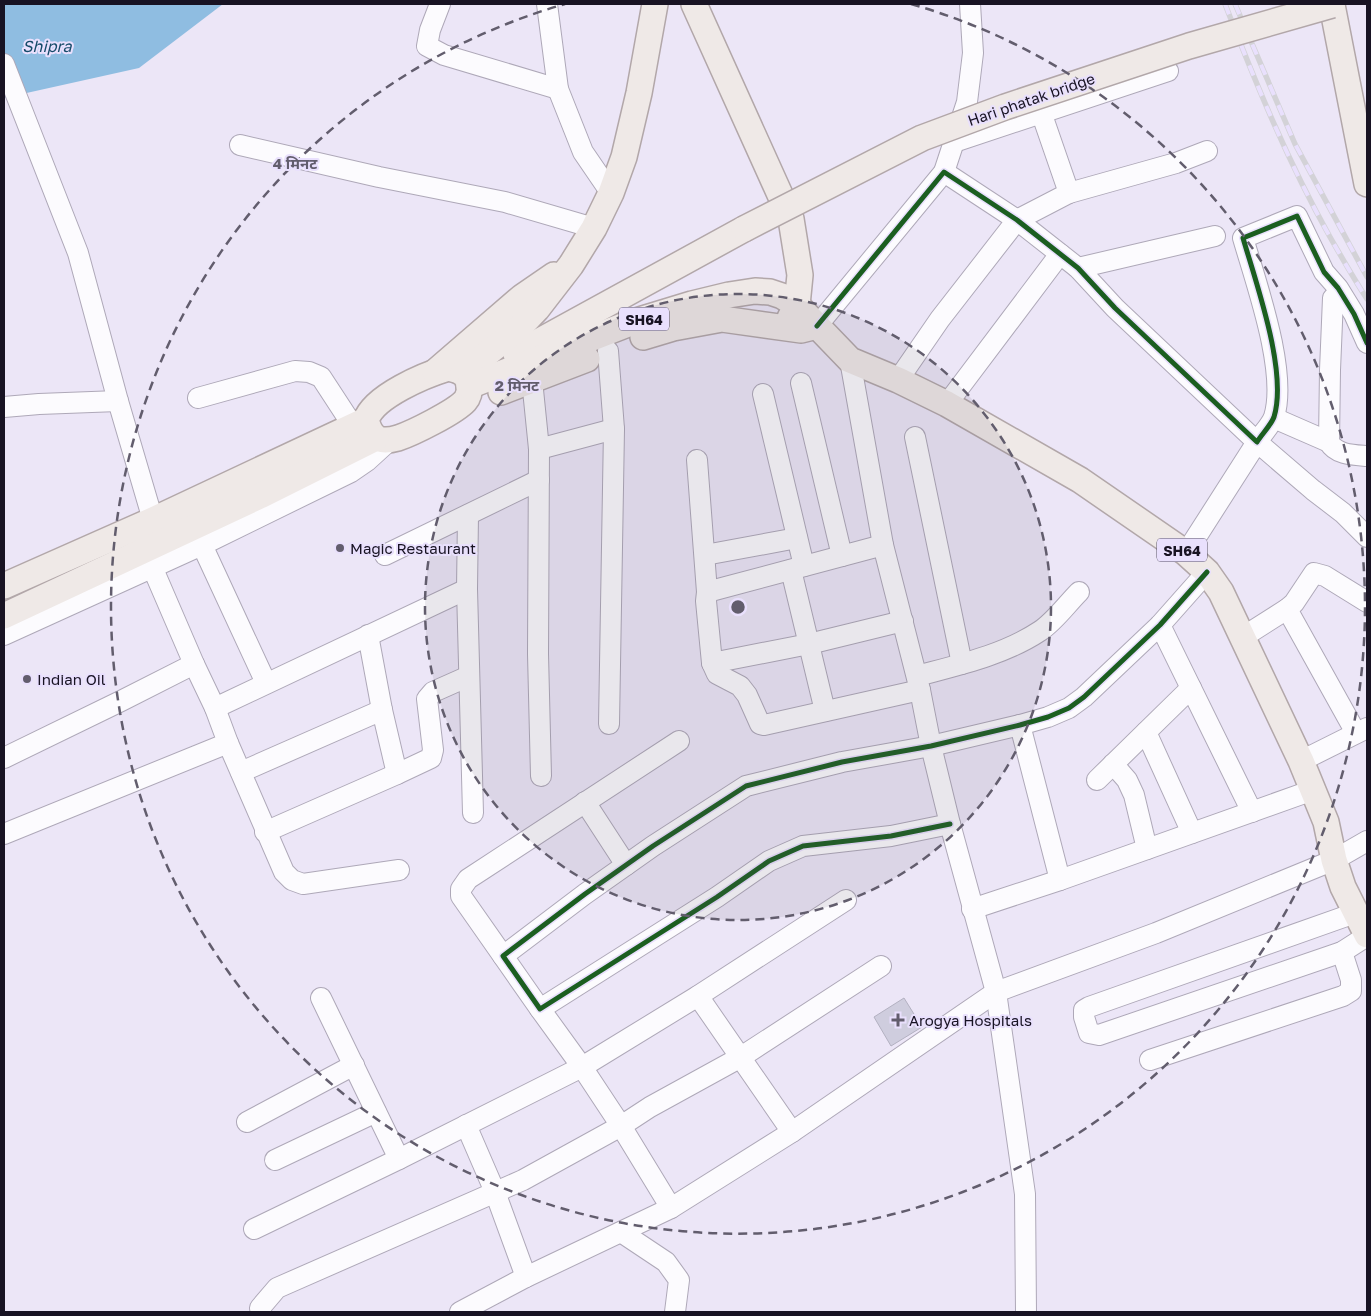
<svg xmlns="http://www.w3.org/2000/svg" width="1371" height="1316" font-family="'Golos Text','Noto Sans Devanagari',sans-serif">
  <rect width="100%" height="100%" fill="#ece6f7"/>
  <!-- water -->
  <polygon fill="#8fbde1" points="4,4 223,4 139,68 4,98"/>
  <!-- building -->
  <polygon fill="#cfcdde" stroke="#b3b1c1" points="904,998 922,1027 891,1046 874,1017"/>
  <g fill="none" stroke-linecap="round" stroke-linejoin="round">
    <defs>
      <g id="minor">
        <polyline points="440,4 430,30 427,46 444,55 558,89"/>
        <polyline points="547,4 558,89 583,152 611,193"/>
        <polyline points="4,64 78,253 118,401 153,520"/>
        <polyline points="1041,112 1069,193"/>
        <polyline points="954,142 1168,71"/>
        <polyline points="240,145 379,177 505,202 594,228"/>
        <polyline points="944,172 967,102 973,53 970,4"/>
        <polyline points="1078,268 1215,236"/>
        <path d="M1333,298L1330,370L1329,442C1336,455 1354,455 1367,456"/>
        <path d="M817,326L944,172L1017,220L1078,268L1115,308L1257,442C1262,434 1271,425 1274,417C1288,372 1256,283 1243,238L1297,216L1324,272L1338,288L1354,314L1367,343"/>
        <polyline points="608,351 614,429 609,724"/>
        <polyline points="850,360 883,545 920,690 931,746 950,824 996,992 1025,1194 1026,1312"/>
        <polyline points="532,380 539,449 538,654 541,776"/>
        <polyline points="898,380 940,319 1017,220 1069,193 1176,163 1207,151"/>
        <polyline points="801,383 842,556"/>
        <polyline points="763,394 804,566"/>
        <polyline points="198,398 295,371 309,372 321,377 353,426"/>
        <polyline points="947,404 1060,254"/>
        <polyline points="4,407 39,404 118,401"/>
        <polyline points="1274,418 1329,442"/>
        <polyline points="915,437 962,664"/>
        <polyline points="539,449 614,429"/>
        <polyline points="697,460 707,592"/>
        <polyline points="468,515 467,589 473,813"/>
        <polyline points="202,545 266,683"/>
        <polyline points="883,545 707,592 706,601 712,663 717,674 740,686 747,695 760,724 764,725 920,690"/>
        <polyline points="1186,553 1257,442 1313,490 1343,513 1367,537"/>
        <polyline points="385,555 539,480"/>
        <polyline points="705,555 797,538"/>
        <polyline points="791,570 825,711"/>
        <polyline points="1287,609 1356,733"/>
        <polyline points="1160,625 1252,812"/>
        <polyline points="4,635 202,545 351,472 367,461 390,440"/>
        <polyline points="368,635 382,710"/>
        <polyline points="1243,637 1287,609 1294,603 1314,573 1325,576 1367,602"/>
        <polyline points="712,663 809,644 903,621"/>
        <path d="M917,676C958,665 1004,655 1040,631C1054,622 1067,604 1079,592"/>
        <polyline points="215,708 467,589"/>
        <polyline points="1020,725 1060,880"/>
        <polyline points="1146,732 1192,833"/>
        <polyline points="228,743 284,872 292,880 303,884 399,870"/>
        <polyline points="4,758 121,701 194,664 147,555"/>
        <polyline points="1301,761 1367,728"/>
        <polyline points="1113,764 1127,780 1134,795 1147,849"/>
        <polyline points="241,772 382,710 397,774"/>
        <polyline points="1097,780 1191,688"/>
        <polyline points="585,802 626,865"/>
        <polyline points="950,824 891,836 803,846 769,861 717,897 540,1009 503,956 585,894 653,846 746,786 842,762 931,746 1020,725 1048,717 1069,708 1084,697 1160,625 1207,572"/>
        <polyline points="265,832 397,774 431,758 433,750 427,699 433,692 469,676"/>
        <polyline points="4,834 228,743 215,708 194,664"/>
        <polyline points="972,909 1060,880 1313,790"/>
        <polyline points="1355,913 1089,1007 1084,1010 1084,1017 1089,1033 1099,1035 1342,952 1367,936"/>
        <polyline points="503,956 461,896 461,889 468,879 679,741"/>
        <polyline points="698,996 792,1132"/>
        <polyline points="321,998 399,1159"/>
        <polyline points="540,1009 582,1067 621,1126 671,1208"/>
        <polyline points="1150,1060 1343,996 1351,991 1351,980 1342,952"/>
        <polyline points="247,1122 354,1065"/>
        <polyline points="466,1125 495,1192 526,1277"/>
        <polyline points="275,1160 376,1112"/>
        <polyline points="254,1229 399,1159 582,1067 698,996 846,900"/>
        <polyline points="621,1232 666,1262 679,1280 675,1312"/>
        <polyline points="261,1312 260,1308 277,1288 523,1180 621,1126 650,1107 741,1057 881,966"/>
        <polyline points="460,1312 526,1277 671,1208 792,1132 996,992 1156,933 1334,860 1367,841"/>
      </g>
      <g id="major">
        <polyline points="694,4 791,219 800,275 797,305 790,318"/>
        <polyline points="1332,5 1367,184"/>
        <polyline points="643,337 673,328 722,319 801,330 817,326"/>
        <polyline points="516,354 744,229"/>
        <path d="M448,368C453,369 458,370 462,373C470,378 472,393 465,401C455,412 413,433 398,438C391,440 385,441 379,439C371,436 368,427 366,420C374,396 425,375 448,368Z"/>
        <polyline points="435,372 522,297 554,275"/>
        <polyline points="463,373 519,328 537,309 571,265 594,228 611,193 624,157 639,93 655,4"/>
        <polyline points="469,386 633,322 692,304 729,295 755,291 770,292 782,296 797,305 850,360 898,380 947,404 1080,480 1186,553 1207,572 1221,592 1301,761 1326,822 1334,860 1343,887 1367,935"/>
        <polyline points="501,392 587,359"/>
        <polyline points="4,586 153,520 366,420"/>
        <polyline points="4,616 260,496 376,438"/>
      </g>
    </defs>
    <!-- minor casing -->
    <use href="#minor" stroke="#aea8b8" stroke-width="22"/>
    <!-- major casing -->
    <use href="#major" stroke="#b2a7a9" stroke-width="28"/>
    <!-- minor -->
    <use href="#minor" stroke="#fcfbfe" stroke-width="20"/>
    <!-- major -->
    <use href="#major" stroke="#efe9e7" stroke-width="25"/>
    <defs>
      <g id="rail">
        <path d="M1225,4C1256,84 1288,162 1330,237C1342,258 1354,279 1367,299"/>
        <polyline points="1235,4 1295,144 1367,277"/>
      </g>
    </defs>
    <!-- rail casing -->
    <use href="#rail" stroke="#d3d2d7" stroke-width="5.5"/>
    <!-- rail -->
    <use href="#rail" stroke="#e9e0fd" stroke-width="4" stroke-dasharray="11" stroke-linecap="butt"/>
    <defs>
      <polyline id="major-bridge" points="744,229 922,138 1005,107 1189,46 1332,5"/>
    </defs>
    <!-- major-bridge casing -->
    <use href="#major-bridge" stroke="#b2a7a9" stroke-width="28" stroke-linecap="butt"/>
    <!-- major-bridge -->
    <use href="#major-bridge" stroke="#efe9e7" stroke-width="25"/>
    <defs>
      <g id="cycleway">
        <path d="M817,326L944,172L1017,220L1078,268L1115,308L1257,442C1262,434 1271,425 1274,417C1288,372 1256,283 1243,238L1297,216L1324,272L1338,288L1354,314L1367,343"/>
        <polyline points="950,824 891,836 803,846 769,861 717,897 540,1009 503,956 585,894 653,846 746,786 842,762 931,746 1020,725 1048,717 1069,708 1084,697 1160,625 1207,572"/>
      </g>
    </defs>
    <!-- cycleway casing -->
    <use href="#cycleway" stroke="#e9e0fd" stroke-width="8"/>
    <!-- cycleway -->
    <use href="#cycleway" stroke="#1b5e20" stroke-width="5"/>
  </g>
  <!-- distance rings -->
  <circle cx="738" cy="607" r="313" fill="#625d6d" fill-opacity=".12"/>
  <g fill="none" stroke="#625d6d" stroke-width="2.5" stroke-dasharray="9 6">
    <circle cx="738" cy="607" r="313"/>
    <path d="M911 4A627 627 0 1 1 565 4"/>
  </g>
  <!-- markers -->
  <g fill="#625d6d" stroke="#e9e0fd" stroke-width="2">
    <circle cx="340" cy="548" r="5"/>
    <circle cx="27" cy="679" r="5"/>
    <path d="M895.5 1012.5h5v5h5v5h-5v5h-5v-5h-5v-5h5z"/>
  </g>
  <g text-anchor="middle" dominant-baseline="central" stroke-width="4" stroke-linejoin="round" paint-order="stroke">
    <!-- shield labels -->
    <g fill="#e9e0fd" stroke="#575064" stroke-width="1">
      <rect x="619" y="307.5" width="50" height="23" rx="4"/>
      <rect x="1157" y="538.5" width="50" height="23" rx="4"/>
    </g>
    <g font-size="14" font-weight="bold" fill="#181323">
      <text x="644" y="319">SH64</text>
      <text x="1182" y="550">SH64</text>
    </g>
    <!-- street labels -->
    <g font-size="15" fill="#181323" stroke="#e9e0fd">
      <text transform="translate(1031 99) rotate(-19)">Hari phatak bridge</text>
    </g>
    <!-- poi labels -->
    <g font-size="15" fill="#181323" stroke="#e9e0fd" text-anchor="start">
      <text x="350" y="548">Magic Restaurant</text>
      <text x="37" y="679">Indian Oil</text>
      <text x="909" y="1020">Arogya Hospitals</text>
    </g>
    <!-- water labels -->
    <g font-size="16" font-style="italic" fill="#144a69" stroke="#e9e0fd">
      <text x="47" y="46">Shipra</text>
    </g>
  </g>
  <circle cx="738" cy="607" r="8" fill="#625d6d" stroke="#e9e0fd" stroke-width="2.5"/>
  <g font-size="15" text-anchor="middle" font-weight="bold" fill="#625d6d" stroke="#e9e0fd" stroke-width="4" stroke-linejoin="round" paint-order="stroke">
    <text x="295" y="169">4 मिनट</text>
    <text x="517" y="391">2 मिनट</text>
  </g>
  <!-- border -->
  <rect width="1371" height="1316" fill="none" stroke="#181323" stroke-width="10"/>
</svg>
